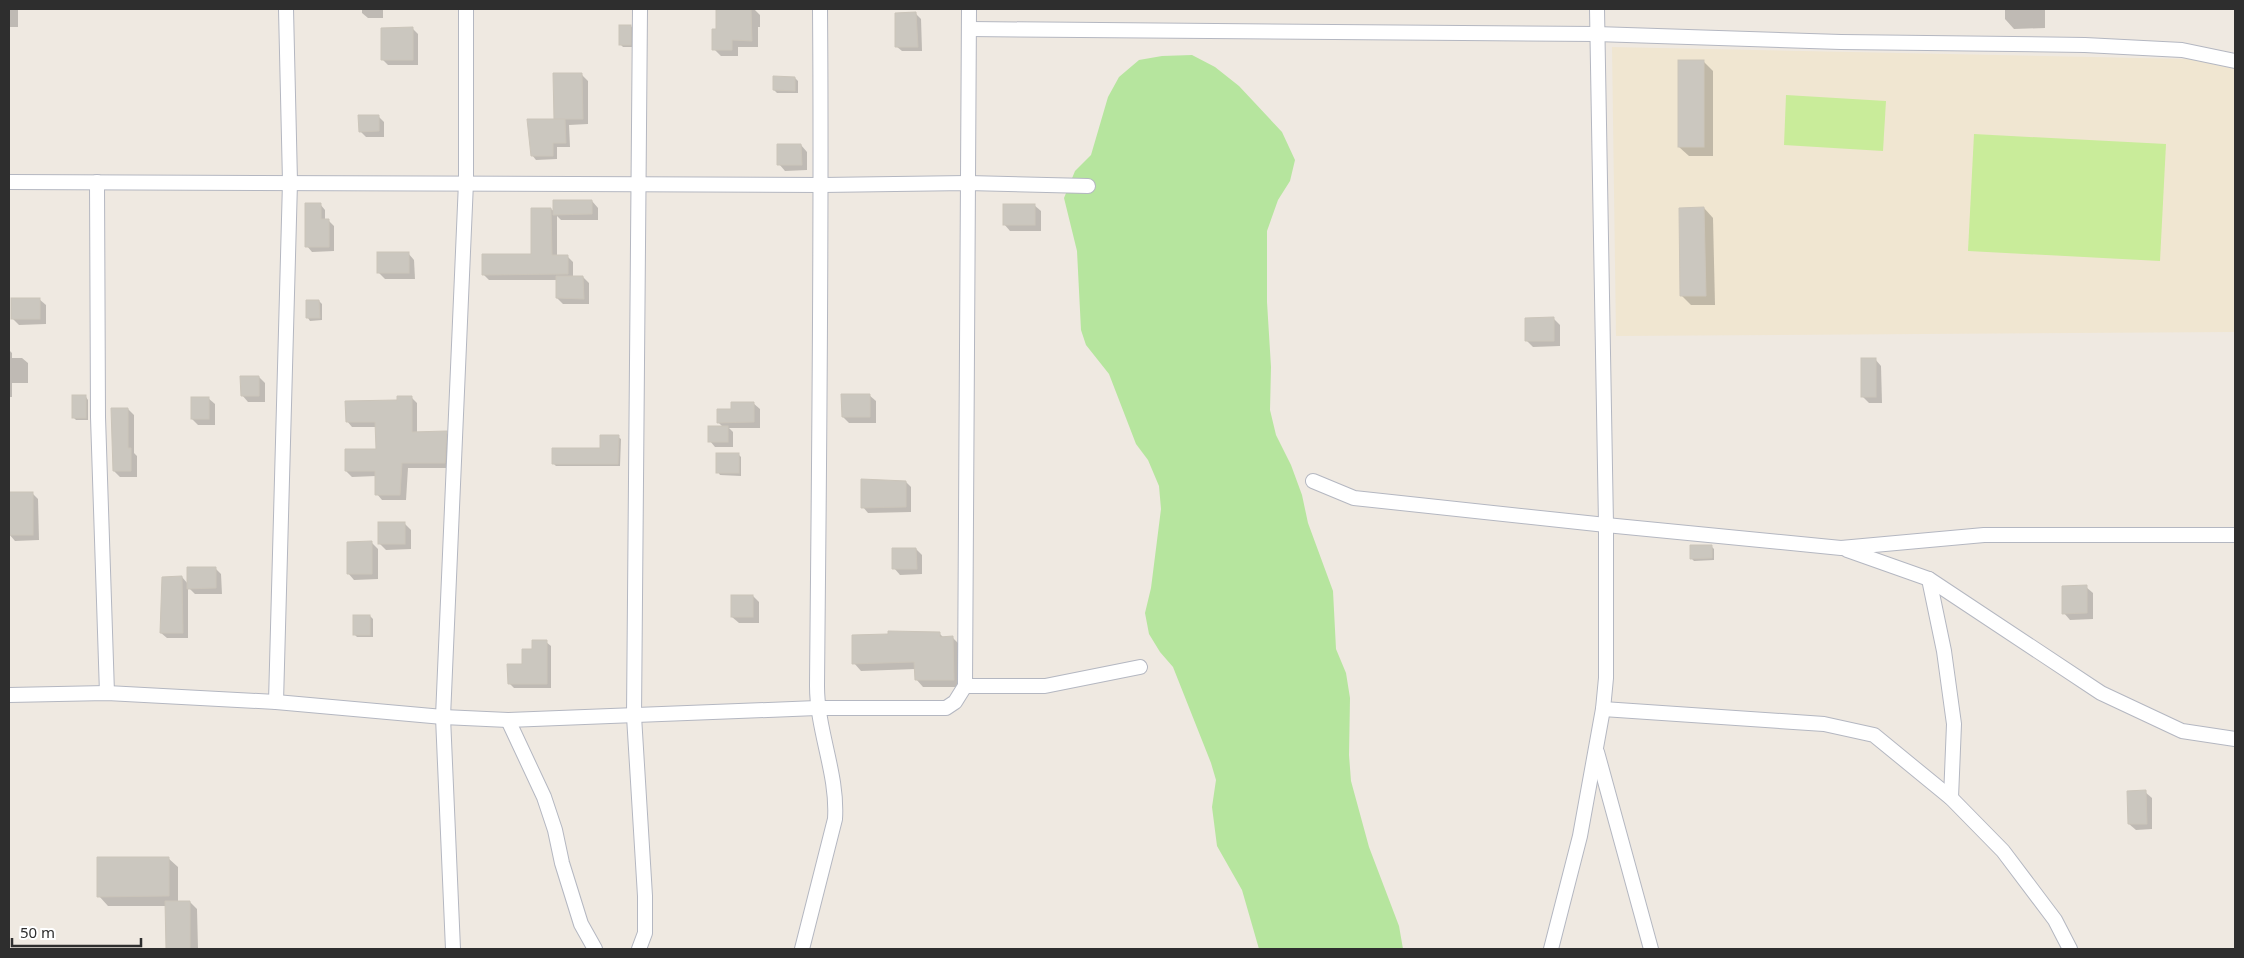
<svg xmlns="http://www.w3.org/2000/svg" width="2244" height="958" font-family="'Noto Sans',sans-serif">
  <rect width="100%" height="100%" fill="#efe9e1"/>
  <!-- education -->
  <polygon fill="#f0e6d1" points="1612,47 2235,60 2235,332 1616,336"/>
  <!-- green -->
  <polygon fill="#b6e59e" points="1192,55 1215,67 1239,86 1282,132 1295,160 1290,181 1278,200 1267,231 1267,302 1271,367 1270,410 1276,435 1291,465 1302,495 1308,523 1333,591 1336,649 1346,673 1350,698 1349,755 1351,781 1369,847 1399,926 1403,949 1259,949 1242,890 1217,846 1212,807 1216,780 1211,763 1173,667 1160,652 1149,634 1145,613 1151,588 1161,509 1159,486 1148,460 1136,444 1109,374 1086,345 1081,330 1077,251 1064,198 1075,171 1091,155 1108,97 1119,77 1139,60 1162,56"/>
  <!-- pitch -->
  <g fill="#c9ec9a">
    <polygon points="1786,95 1886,101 1883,151 1784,145"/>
    <polygon points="1974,134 2166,144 2160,261 1968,251"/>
  </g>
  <!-- shadow -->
  <g fill="#0003">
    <rect x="9" y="9" width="9" height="18"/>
    <polygon points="362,9 383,9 383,18 368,18 362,13"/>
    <polygon points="716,9 754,9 760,15 760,27 758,27 758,47 738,47 738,56 721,56 714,49 716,31"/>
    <polygon points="2005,9 2045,9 2045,28 2014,29 2005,19"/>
    <polygon points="916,14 921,19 922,51 902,51 896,46"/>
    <polygon points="631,26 633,29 633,47 623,47 620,44"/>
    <polygon points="412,28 418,34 418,65 388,65 383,60"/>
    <polygon points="1703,61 1713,71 1713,156 1689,156 1679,147"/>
    <polygon points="582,75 588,81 588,124 569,125 570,147 557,147 557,159 536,160 532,155 529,120 557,120"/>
    <polygon points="795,78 798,81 798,93 777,93 774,90"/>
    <polygon points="378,116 384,122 384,137 366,137 360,131"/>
    <polygon points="801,145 807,152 807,170 785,171 779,164"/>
    <polygon points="592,201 598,208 598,220 561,220 557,216 557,256 567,256 573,262 573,277 583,277 589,283 589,304 563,304 557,298 557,280 489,280 483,274 533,255 551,209 555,212"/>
    <polygon points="320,204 325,210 325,220 328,220 334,226 334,251 312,252 307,246"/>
    <polygon points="1034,205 1041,211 1041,231 1010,231 1004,224"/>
    <polygon points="1704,208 1713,218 1715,305 1691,305 1682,296"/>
    <polygon points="408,253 414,260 415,279 385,279 378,272"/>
    <polygon points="39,299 46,305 46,324 19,325 12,318"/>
    <polygon points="319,301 322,304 322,320 310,321 308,318"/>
    <polygon points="1553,318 1560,325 1560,346 1533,347 1527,341"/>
    <polygon points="9,350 12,353 12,358 22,358 28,363 28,383 12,383 12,397 9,397"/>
    <polygon points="1875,359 1881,366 1882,403 1869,403 1863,397"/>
    <polygon points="259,377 265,383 265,402 248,402 242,395"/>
    <polygon points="869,395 876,401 876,423 849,423 843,417"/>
    <polygon points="86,397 88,400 88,420 76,420 73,417"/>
    <polygon points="208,398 215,404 215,425 198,425 192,419"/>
    <polygon points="412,398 417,403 417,433 446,433 452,438 450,468 408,468 406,500 382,500 377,494 376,476 352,477 346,471 377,450 377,427 352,427 347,421"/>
    <polygon points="753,403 760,409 760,428 729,428 733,432 733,447 715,447 710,441 723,427 718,422 732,411"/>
    <polygon points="128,409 134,415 134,453 137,456 137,477 120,477 114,471"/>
    <polygon points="618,437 621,439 620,466 556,466 553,463 602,450"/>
    <polygon points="738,454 741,457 741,476 720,475 718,472"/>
    <polygon points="906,482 911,487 911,512 868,513 863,507"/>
    <polygon points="32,493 38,499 39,540 15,541 9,534"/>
    <polygon points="405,524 411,530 411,549 386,550 379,543"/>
    <polygon points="372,543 378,549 378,579 354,580 348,573"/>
    <polygon points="1711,546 1714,549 1714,560 1694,561 1691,558"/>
    <polygon points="916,549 922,555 922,574 900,575 894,568"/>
    <polygon points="215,568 221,574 222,594 195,594 188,587 188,638 167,638 161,633 182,577 188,584"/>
    <polygon points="2086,587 2093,593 2093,619 2070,620 2064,613"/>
    <polygon points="753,596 759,602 759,623 739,623 732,617"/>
    <polygon points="370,616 373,619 373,637 357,637 354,634"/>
    <polygon points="939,633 944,638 953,638 960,645 961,687 923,687 916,679 916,669 861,671 854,663"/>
    <polygon points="546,642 551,646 551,688 514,688 509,683 533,651"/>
    <polygon points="2145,792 2152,798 2152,829 2136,830 2129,824"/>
    <polygon points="168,858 178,867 178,902 190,902 197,909 198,949 167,949 167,906 108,906 99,896"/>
  </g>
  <!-- building -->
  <g fill="#cbc7bf" stroke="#cbc5ba">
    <polygon points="716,9 751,9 752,41 732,40 732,50 712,50 712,29 716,29"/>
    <polygon points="916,12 918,47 895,47 895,13"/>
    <rect x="619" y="25" width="12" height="20"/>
    <polygon points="413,27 413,60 381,60 381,28"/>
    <rect x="1678" y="60" width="26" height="87"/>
    <polygon points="553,73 582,73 583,119 554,119"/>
    <polygon points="773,76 795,77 795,91 773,90"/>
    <polygon points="358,115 379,115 379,131 359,132"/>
    <polygon points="527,119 565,119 566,143 553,143 553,156 531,156"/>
    <polygon points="777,144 801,144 802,165 777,165"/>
    <polygon points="553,200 592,200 592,214 553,215"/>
    <polygon points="305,203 321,203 321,219 329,219 329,247 305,247"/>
    <rect x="1003" y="204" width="32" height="21"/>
    <polygon points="1704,207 1706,296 1680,296 1679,208"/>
    <polygon points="531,208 551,208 552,255 568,255 568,274 482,275 482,254 531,254"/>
    <rect x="377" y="252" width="32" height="21"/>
    <polygon points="556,276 583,276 584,299 556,298"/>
    <rect x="11" y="298" width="29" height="21"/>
    <polygon points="306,300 319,300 320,318 306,318"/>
    <polygon points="1554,317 1554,341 1525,341 1525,318"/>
    <rect x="1861" y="358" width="15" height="39"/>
    <polygon points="240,376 259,376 259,396 241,396"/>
    <polygon points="841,394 870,394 870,417 842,417"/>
    <rect x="72" y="395" width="14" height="23"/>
    <polygon points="397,396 412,396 412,432 447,431 445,463 402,463 400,495 375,495 375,471 345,471 345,449 376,449 375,422 346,422 345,401 397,400"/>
    <rect x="191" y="397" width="18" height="22"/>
    <polygon points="731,402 754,402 754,422 717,423 717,409 731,409"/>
    <polygon points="111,408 128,408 128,448 131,448 131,471 113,471"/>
    <rect x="708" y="426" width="20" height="16"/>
    <polygon points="600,435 619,435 618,464 552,464 552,448 600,448"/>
    <rect x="716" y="453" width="23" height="20"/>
    <polygon points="861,479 906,481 906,507 861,508"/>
    <rect x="9" y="492" width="24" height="43"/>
    <rect x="378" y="522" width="27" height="22"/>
    <polygon points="372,541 372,574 347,574 347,542"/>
    <polygon points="1690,545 1712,545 1712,558 1690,559"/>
    <polygon points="892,548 916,548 917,569 892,569"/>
    <polygon points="187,567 216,567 216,588 187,589"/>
    <polygon points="182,576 183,633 160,633 162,577"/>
    <polygon points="2087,585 2087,613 2062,614 2062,586"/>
    <rect x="731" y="595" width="22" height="22"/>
    <rect x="353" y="615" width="17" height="20"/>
    <polygon points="888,631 940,632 940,637 953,636 954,680 915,680 914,662 852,664 852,635 888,634"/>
    <polygon points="532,640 547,640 547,684 508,684 507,664 522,664 522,649 532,649"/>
    <polygon points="2146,790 2147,824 2128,824 2127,791"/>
    <polygon points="97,857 169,857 169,896 97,897"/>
    <polygon points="165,901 190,901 190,949 166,949"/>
  </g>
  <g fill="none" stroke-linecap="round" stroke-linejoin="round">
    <defs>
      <g id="minor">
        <polyline points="969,29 1596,34 1841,42 2085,45 2182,50 2235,61"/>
        <polyline points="9,182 822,185 968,183 1088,186"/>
        <polyline points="97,182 98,417 107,693"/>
        <polyline points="1313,481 1354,498 1606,525 1841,548 1984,535 2235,535"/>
        <polyline points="1847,550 1929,579 2101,693 2182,731 2235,739"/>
        <polyline points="1929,579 1944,651 1954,724 1951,798"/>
        <polyline points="965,686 1045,686 1140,667"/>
        <polyline points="9,695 107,693 276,702 443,717 508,720 817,708 946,708 955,702 965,686 969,9"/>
        <polyline points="276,702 290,182 286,9"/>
        <polyline points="1603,709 1824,724 1874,735 1951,798 2003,851 2055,920 2070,949"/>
        <polyline points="508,720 544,797 555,830 562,863 581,924 595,949"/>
        <polyline points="1597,752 1651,949"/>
        <polyline points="453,949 443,717 466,182 466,9"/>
        <polyline points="639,949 645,933 645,896 634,716 640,9"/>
        <path d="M802,949L835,819C838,774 817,731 817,686C819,460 822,235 820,9"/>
        <polyline points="1551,949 1580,836 1603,709 1606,678 1606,525 1597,9"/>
      </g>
    </defs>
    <!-- minor casing -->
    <use href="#minor" stroke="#b4b7c1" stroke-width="16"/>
    <!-- minor -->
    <use href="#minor" stroke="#fff" stroke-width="14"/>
  </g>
  <!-- border -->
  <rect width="2244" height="958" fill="none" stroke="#2e2e2e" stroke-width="20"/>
  <!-- scale -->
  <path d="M12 938v8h129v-8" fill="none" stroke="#2e2e2e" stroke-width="2.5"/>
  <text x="20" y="938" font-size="15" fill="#2e2e2e" stroke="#ffffff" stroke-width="4" paint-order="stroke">50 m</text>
</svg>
